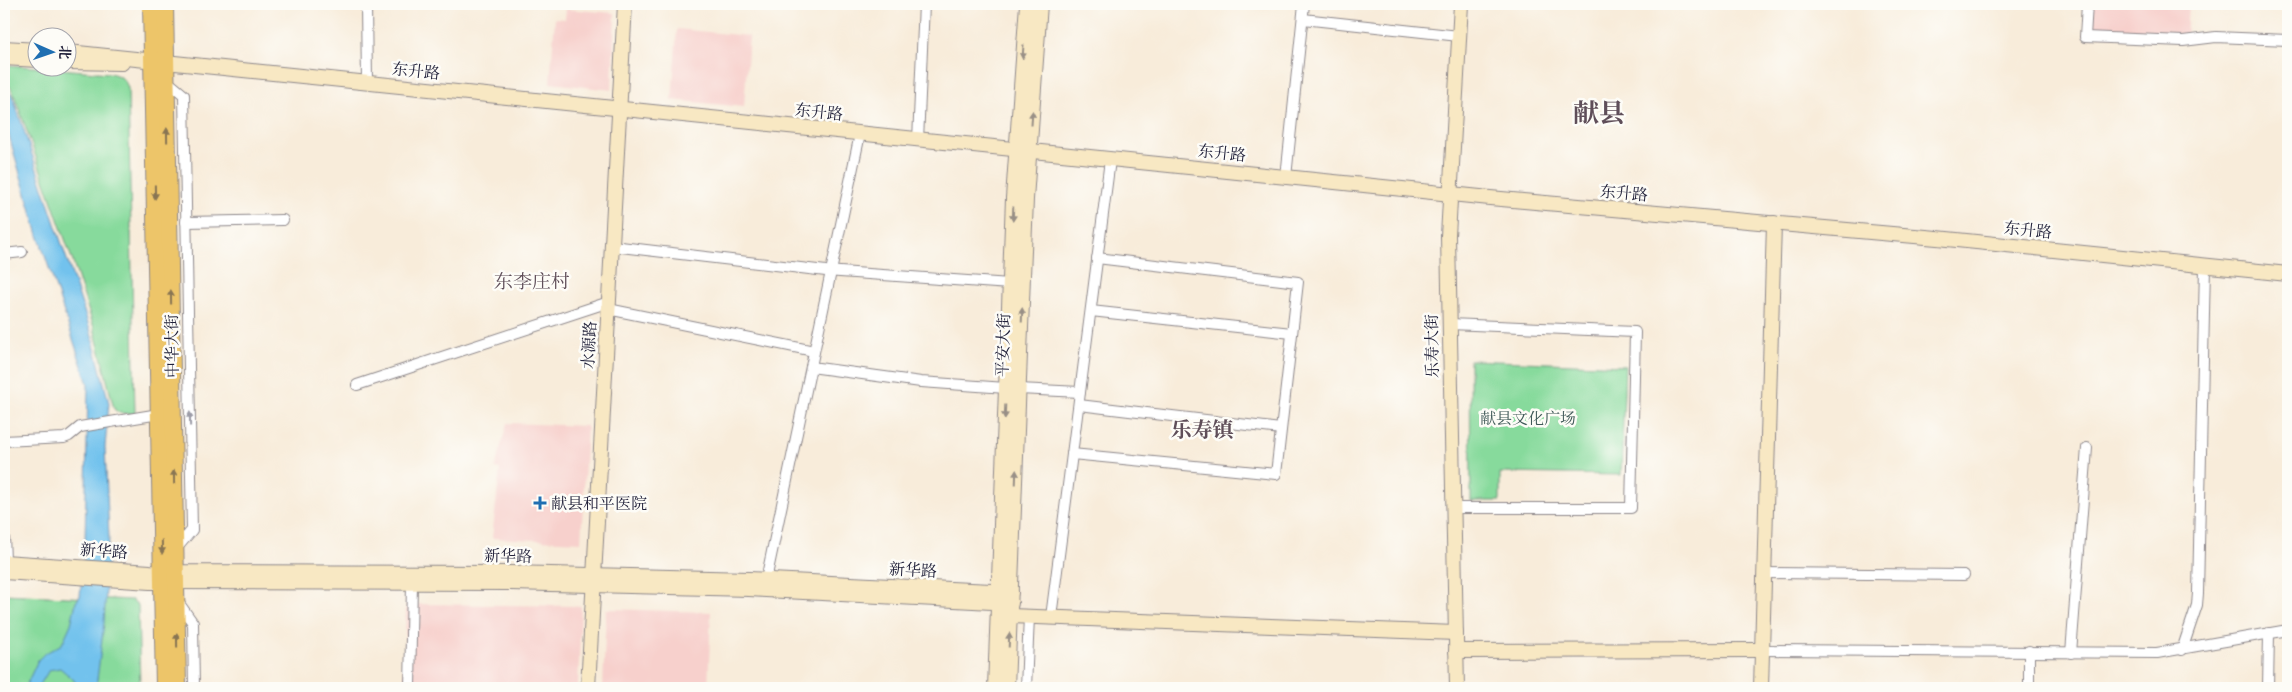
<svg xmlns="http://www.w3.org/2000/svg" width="2292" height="692" font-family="'IM FELL French Canon','Noto Serif SC',serif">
  <rect width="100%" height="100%" fill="#fdfcf7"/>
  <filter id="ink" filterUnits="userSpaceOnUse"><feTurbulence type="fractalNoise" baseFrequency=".02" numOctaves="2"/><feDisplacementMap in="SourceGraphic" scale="10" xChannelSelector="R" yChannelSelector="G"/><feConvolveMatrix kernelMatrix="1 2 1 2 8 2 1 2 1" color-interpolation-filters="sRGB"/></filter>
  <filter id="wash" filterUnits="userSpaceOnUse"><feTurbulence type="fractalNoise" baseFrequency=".0096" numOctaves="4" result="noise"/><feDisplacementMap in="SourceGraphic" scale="20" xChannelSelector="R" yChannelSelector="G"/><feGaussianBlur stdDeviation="1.12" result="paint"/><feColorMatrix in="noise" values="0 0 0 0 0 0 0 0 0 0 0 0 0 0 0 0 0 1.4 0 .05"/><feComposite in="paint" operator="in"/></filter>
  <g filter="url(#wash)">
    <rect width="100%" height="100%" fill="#f8ecda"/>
    <!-- built -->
    <g fill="#f7d0cc">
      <polygon points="2091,4 2188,4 2186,39 2089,34"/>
      <polygon points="566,9 615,13 612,90 550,83 555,18 565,19"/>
      <polygon points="677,29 749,36 744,107 672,100"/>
      <polygon points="507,423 587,426 581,542 492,538 500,469 495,468"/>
      <polygon points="406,604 581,606 578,688 404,688"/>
      <polygon points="606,609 711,612 708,688 603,688"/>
    </g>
    <!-- green -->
    <g fill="#87da9c" stroke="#547e6c">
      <path d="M9,65L109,73C119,75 125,78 128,88L135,414L119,413L114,409L94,328L72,259L13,92L4,77V66Z"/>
      <polygon points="1470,360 1625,366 1621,475 1500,473 1500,501 1471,501"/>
      <polygon points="4,594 132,600 138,605 140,688 4,688"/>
    </g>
    <!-- water -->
    <polygon fill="#72c2ed" stroke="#4a7294" points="4,80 14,100 90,329 109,403 105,447 109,538 104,623 96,688 79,688 73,679 60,668 49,670 38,688 25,688 38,660 44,654 62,644 71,624 76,602 80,596 85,544 88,384 38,235 4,119"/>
  </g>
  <g filter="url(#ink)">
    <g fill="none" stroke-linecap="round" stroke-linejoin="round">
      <defs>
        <g id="street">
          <polyline points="366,4 367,83"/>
          <polyline points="2087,4 2085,37 2183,41 2216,37 2288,40"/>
          <polyline points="1303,19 1459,36"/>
          <polyline points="166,80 184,95 192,530 176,549"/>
          <polyline points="918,140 924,4"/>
          <polyline points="1286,177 1304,4"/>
          <polyline points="186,222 283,220"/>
          <polyline points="612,246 826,271 1010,284"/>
          <polyline points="4,254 22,252"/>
          <polyline points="608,309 814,351"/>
          <polyline points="1091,311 1292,333"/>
          <polyline points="1450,324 1635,332 1631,508 1453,508"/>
          <polyline points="811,367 921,382 1006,388"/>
          <polyline points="357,385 609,302"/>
          <polyline points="1019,389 1080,392"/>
          <polyline points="1079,405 1281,429"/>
          <polyline points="4,441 64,438 69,436 80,427 159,414"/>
          <polyline points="1072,454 1276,474 1298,282 1097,258"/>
          <polyline points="4,534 5,562"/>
          <polyline points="1763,573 1964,575"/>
          <polyline points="766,580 860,134"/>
          <polyline points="178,602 193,623 194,688"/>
          <polyline points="1051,617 1110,160"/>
          <polyline points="1762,650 2157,653 2288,630"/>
          <polyline points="2182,650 2197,605 2198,593 2205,266"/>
          <polyline points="2029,651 2029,688"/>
          <polyline points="2071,653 2087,448"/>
          <polyline points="410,688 412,583"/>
          <polyline points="1026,688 1029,616"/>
          <polyline points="2268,688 2269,633"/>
        </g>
        <g id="secondary">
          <polyline points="4,48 38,50"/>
          <polyline points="68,52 1490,198 1937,238 2288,274"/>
          <polyline points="4,58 38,60"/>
          <polyline points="68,62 122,63"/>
          <polyline points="4,562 150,572 511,573 749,579 1011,592"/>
          <polyline points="4,572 150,582 511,583 749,589 1011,603"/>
          <polyline points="1010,616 1456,633"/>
          <polyline points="1456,651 1762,650"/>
          <polyline points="588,688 625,4"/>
          <polyline points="995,688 1013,198 1027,4"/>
          <polyline points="1007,688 1026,199 1040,4"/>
          <polyline points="1457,688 1448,236 1461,4"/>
          <polyline points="1761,688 1774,223"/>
        </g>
        <g id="primary">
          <polyline points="151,4 164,688"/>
          <polyline points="165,4 178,688"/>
        </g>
      </defs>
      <!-- street casing -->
      <use href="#street" stroke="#8d878a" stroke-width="12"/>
      <!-- secondary casing -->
      <use href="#secondary" stroke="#8d878a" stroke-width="16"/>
      <!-- primary casing -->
      <use href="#primary" stroke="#8d878a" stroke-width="18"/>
      <!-- street -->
      <use href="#street" stroke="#fff" stroke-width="10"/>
      <!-- secondary -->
      <use href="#secondary" stroke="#f8e8c3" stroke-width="14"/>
      <!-- primary -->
      <use href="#primary" stroke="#edc569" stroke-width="16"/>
    </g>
    <!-- one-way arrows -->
    <defs><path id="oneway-solid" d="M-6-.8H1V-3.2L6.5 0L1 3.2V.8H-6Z" transform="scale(1.25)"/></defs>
    <g fill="#988f86">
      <use href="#oneway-solid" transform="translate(1023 52) rotate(94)"/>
      <use href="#oneway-solid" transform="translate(1032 118) rotate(-86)"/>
      <use href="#oneway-solid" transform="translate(1013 214) rotate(92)"/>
      <use href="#oneway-solid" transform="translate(1022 315) rotate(-88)"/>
      <use href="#oneway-solid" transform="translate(1005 412) rotate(92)"/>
      <use href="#oneway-solid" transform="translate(1016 477) rotate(-88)"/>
      <use href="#oneway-solid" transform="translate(1009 640) rotate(-88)"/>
    </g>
    <g fill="#887452">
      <use href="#oneway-solid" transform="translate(167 135) rotate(-91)"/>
      <use href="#oneway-solid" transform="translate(155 192) rotate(89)"/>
      <use href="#oneway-solid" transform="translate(171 297) rotate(-91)"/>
      <use href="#oneway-solid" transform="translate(174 477) rotate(-91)"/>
      <use href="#oneway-solid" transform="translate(162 547) rotate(89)"/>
      <use href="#oneway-solid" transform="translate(177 640) rotate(-91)"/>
    </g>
    <use fill="#9c9ca7" href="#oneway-solid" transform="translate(190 419) rotate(-91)"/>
  </g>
  <!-- markers -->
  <path fill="#1f6fb2" stroke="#fdfcf7" stroke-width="2" d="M537.5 495.5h5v5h5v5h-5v5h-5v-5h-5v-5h5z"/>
  <g text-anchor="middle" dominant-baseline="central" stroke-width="5" stroke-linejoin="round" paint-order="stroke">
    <!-- street labels -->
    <g font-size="16" fill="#22223b" stroke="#fdfcf7">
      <text transform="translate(416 71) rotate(6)">东升路</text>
      <text transform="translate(819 112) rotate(6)">东升路</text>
      <text transform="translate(1222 153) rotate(6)">东升路</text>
      <text transform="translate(1624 193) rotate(5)">东升路</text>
      <text transform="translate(2028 230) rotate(6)">东升路</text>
      <text transform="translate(589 345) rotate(-87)">水源路</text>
      <text transform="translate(1003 345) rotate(-88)">平安大街</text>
      <text transform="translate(172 346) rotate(-91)">中华大街</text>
      <text transform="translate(1432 346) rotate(-91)">乐寿大街</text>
      <text transform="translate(104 551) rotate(4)">新华路</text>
      <text transform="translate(508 556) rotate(1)">新华路</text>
      <text transform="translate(913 570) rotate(3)">新华路</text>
    </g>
    <!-- park labels -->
    <g font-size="16" fill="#405958" stroke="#fdfcf7">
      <text x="1528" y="418">献县文化广场</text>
    </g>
    <!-- poi labels -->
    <g font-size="16" fill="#22223b" stroke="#fdfcf7" text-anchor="start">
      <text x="551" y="503">献县和平医院</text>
    </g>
    <!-- quarter labels -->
    <g font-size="19" fill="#5f4e59" stroke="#fdfcf7">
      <text x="532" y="282">东李庄村</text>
    </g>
    <!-- district labels -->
    <g font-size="21" font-weight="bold" fill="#5f4e59" stroke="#fdfcf7">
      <text x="1202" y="430">乐寿镇</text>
    </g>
    <!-- town labels -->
    <g font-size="26" font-weight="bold" fill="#5f4e59" stroke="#fdfcf7">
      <text x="1599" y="113">献县</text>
    </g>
  </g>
  <!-- margin -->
  <rect width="2292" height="692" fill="none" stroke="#fdfcf7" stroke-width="20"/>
  <!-- north arrow -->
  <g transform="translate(52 52) rotate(92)"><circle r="24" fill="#fdfcf7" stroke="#a5a5ac"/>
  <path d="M0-4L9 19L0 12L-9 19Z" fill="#1f6fb2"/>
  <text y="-8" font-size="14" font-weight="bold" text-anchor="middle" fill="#22223b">北</text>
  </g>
</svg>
